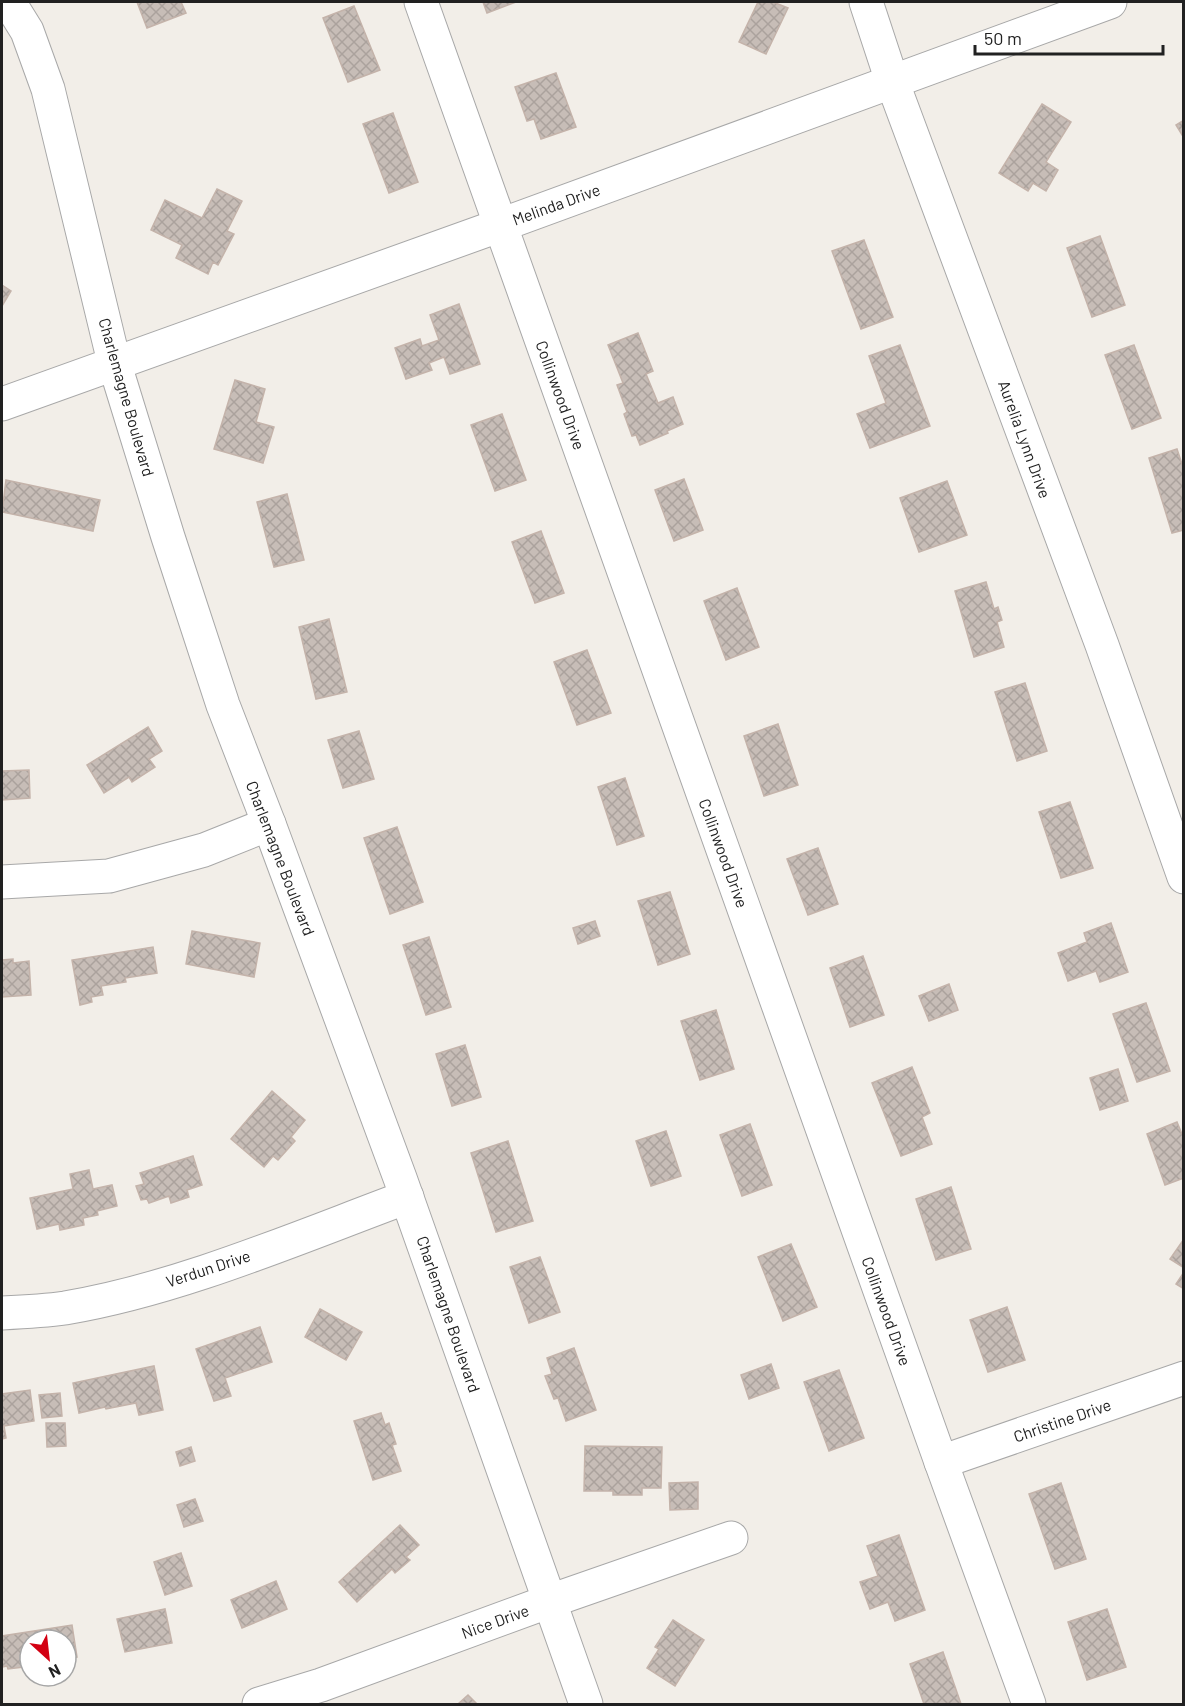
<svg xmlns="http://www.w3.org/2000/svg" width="1185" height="1706" font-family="Barlow,sans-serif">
  <defs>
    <pattern id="building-cross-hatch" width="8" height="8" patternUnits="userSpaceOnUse" patternTransform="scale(1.5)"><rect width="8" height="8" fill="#c7bdb7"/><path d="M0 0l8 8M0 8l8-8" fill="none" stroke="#aba29d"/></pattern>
  </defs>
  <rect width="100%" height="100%" fill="#f2eee8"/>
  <!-- building -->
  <g fill="url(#building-cross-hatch)" stroke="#c4b3aa" stroke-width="1.5">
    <polygon points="137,2 181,2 186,13 147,28"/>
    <polygon points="483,2 516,2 487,13"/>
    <polygon points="758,2 773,2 788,8 766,54 739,42"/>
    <polygon points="354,6 380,70 348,82 323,18"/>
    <polygon points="556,73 576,127 541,139 534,119 527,121 515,87"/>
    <polygon points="1042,104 1071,122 1046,162 1058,170 1046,191 1033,183 1028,191 999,173"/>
    <polygon points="393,113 418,182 389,193 363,124"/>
    <polygon points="1184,120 1184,138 1176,125"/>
    <polygon points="217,189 242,201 227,231 234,234 218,265 213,262 208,274 176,258 182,245 151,230 165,200 202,218"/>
    <polygon points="1100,236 1125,305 1092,317 1067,248"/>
    <polygon points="864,240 893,317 861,329 832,251"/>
    <polygon points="2,285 11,291 2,306"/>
    <polygon points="459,304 480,364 450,374 444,357 429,363 432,370 406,379 395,348 420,339 422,346 439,340 430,315"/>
    <polygon points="638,333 653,371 646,374 658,403 673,397 683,424 667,431 668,433 640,445 636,435 632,436 624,414 627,412 617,385 623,383 608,345"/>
    <polygon points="900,345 930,426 870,448 857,414 886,403 869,356"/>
    <polygon points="1134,345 1161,418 1132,429 1105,355"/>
    <polygon points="235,380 265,389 256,422 274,427 263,463 214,449"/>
    <polygon points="502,414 526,480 495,491 471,425"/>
    <polygon points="1177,449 1184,470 1184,530 1172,533 1149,458"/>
    <polygon points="684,479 703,530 674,541 655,490"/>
    <polygon points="6,480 100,500 93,531 2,512"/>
    <polygon points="947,481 967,535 919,552 900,498"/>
    <polygon points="287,494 304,560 274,567 257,502"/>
    <polygon points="541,531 564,593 535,603 512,542"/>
    <polygon points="986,582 994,609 998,607 1002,620 997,622 1004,647 974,657 955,591"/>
    <polygon points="737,588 759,647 726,660 704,601"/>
    <polygon points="329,619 347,692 316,699 299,627"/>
    <polygon points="587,650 611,713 577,725 554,662"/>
    <polygon points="1025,683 1047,751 1017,761 995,692"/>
    <polygon points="778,724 798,785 764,796 744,736"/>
    <polygon points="148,727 162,751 149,759 155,767 132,782 129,777 104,793 87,765"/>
    <polygon points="359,731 374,779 343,788 328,740"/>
    <polygon points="29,770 30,798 2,800 2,771"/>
    <polygon points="625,778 644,836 617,845 598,787"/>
    <polygon points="1070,802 1093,868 1061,878 1039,812"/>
    <polygon points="397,827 423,902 390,914 364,838"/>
    <polygon points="818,848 838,904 808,915 787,859"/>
    <polygon points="670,892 690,954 658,965 638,901"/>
    <polygon points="595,921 600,936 578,944 573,928"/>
    <polygon points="1111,923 1128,972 1100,982 1096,971 1068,981 1058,953 1087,942 1084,933"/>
    <polygon points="192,931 260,943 254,977 186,964"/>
    <polygon points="429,937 451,1007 426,1015 403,945"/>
    <polygon points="153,947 157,973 125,978 126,982 101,986 103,995 91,997 92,1002 80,1005 72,960"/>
    <polygon points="863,956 884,1015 850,1027 830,968"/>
    <polygon points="13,959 13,963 29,961 31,995 2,997 2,960"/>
    <polygon points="949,984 958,1010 929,1021 919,996"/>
    <polygon points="1146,1003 1170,1071 1137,1082 1113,1014"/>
    <polygon points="716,1010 734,1069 700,1080 681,1021"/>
    <polygon points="465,1045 481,1097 452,1106 436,1054"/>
    <polygon points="912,1067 930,1113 922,1117 932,1144 901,1156 872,1083"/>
    <polygon points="1118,1069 1128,1101 1100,1110 1090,1078"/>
    <polygon points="272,1091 305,1120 291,1137 295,1141 278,1160 273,1156 264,1167 231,1139"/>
    <polygon points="1177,1122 1184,1139 1184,1178 1165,1185 1147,1134"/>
    <polygon points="750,1124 772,1185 742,1196 720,1135"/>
    <polygon points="666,1131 681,1176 651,1186 636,1141"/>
    <polygon points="508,1141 533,1221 496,1232 471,1153"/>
    <polygon points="193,1156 202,1185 187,1190 189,1197 171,1203 169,1196 149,1203 147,1199 141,1200 136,1186 144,1184 140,1173"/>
    <polygon points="89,1170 93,1189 112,1185 117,1206 97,1211 98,1215 83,1218 84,1225 60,1230 59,1224 37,1229 30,1198 73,1189 70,1174"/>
    <polygon points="951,1187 971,1249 936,1260 916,1199"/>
    <polygon points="1184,1239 1184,1268 1170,1259"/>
    <polygon points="791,1244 817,1307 783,1321 758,1257"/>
    <polygon points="540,1257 560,1312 529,1323 510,1267"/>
    <polygon points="1184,1272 1184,1289 1176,1284"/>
    <polygon points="1007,1307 1025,1360 988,1372 970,1320"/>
    <polygon points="320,1309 362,1332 346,1360 305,1337"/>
    <polygon points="260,1327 272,1362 225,1378 231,1396 214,1401 196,1349"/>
    <polygon points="574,1348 596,1410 566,1421 558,1398 554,1399 545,1376 552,1374 547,1358"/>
    <polygon points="771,1364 779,1388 749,1399 741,1375"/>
    <polygon points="154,1366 163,1410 139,1415 136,1403 106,1409 105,1407 79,1413 73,1383"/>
    <polygon points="839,1370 864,1438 829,1451 804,1382"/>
    <polygon points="30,1390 34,1421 4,1426 6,1438 2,1439 2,1394"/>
    <polygon points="60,1393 62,1416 42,1418 39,1395"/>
    <polygon points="381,1413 385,1425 389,1423 396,1444 392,1445 401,1471 373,1480 354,1421"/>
    <polygon points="46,1423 65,1423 66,1446 47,1447"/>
    <polygon points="585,1446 662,1447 661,1488 642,1488 642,1495 613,1495 613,1491 584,1491"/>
    <polygon points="191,1447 195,1461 180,1466 176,1452"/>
    <polygon points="698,1482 698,1509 670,1510 669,1483"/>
    <polygon points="1061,1483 1086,1559 1055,1569 1029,1494"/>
    <polygon points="195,1499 203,1521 184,1527 177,1505"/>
    <polygon points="400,1525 419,1545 406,1557 410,1560 395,1573 392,1569 357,1602 339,1582"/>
    <polygon points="899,1535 925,1610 895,1621 888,1602 870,1609 860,1582 878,1576 867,1546"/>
    <polygon points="181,1553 192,1586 165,1595 154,1562"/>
    <polygon points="276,1581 287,1609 242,1628 231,1600"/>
    <polygon points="165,1609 172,1643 125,1652 117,1619"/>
    <polygon points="1107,1609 1126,1667 1087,1680 1068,1622"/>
    <polygon points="673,1620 704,1640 675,1686 647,1668 659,1649 655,1647"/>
    <polygon points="72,1625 77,1657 66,1658 66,1640 30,1640 30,1669 25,1670 24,1667 8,1669 7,1666 2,1667 2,1636"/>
    <polygon points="943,1652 961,1704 924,1704 910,1664"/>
    <polygon points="468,1695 477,1704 458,1704"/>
  </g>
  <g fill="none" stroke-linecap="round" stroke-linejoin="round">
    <defs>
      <g id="minor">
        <polyline points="9,2 27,31 48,89 114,362 168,537 223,705 269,824 400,1178 586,1704"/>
        <polyline points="421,2 941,1462 1029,1704"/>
        <polyline points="866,2 892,81 1102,645 1184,877"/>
        <polyline points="2,404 501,225 1110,2"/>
        <polyline points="2,882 109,876 204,850 269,824"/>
        <path d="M2,1313C23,1312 44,1311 65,1308C179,1289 299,1237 407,1197"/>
        <polyline points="941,1462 1184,1378"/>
        <polyline points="259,1704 321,1685 550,1601 731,1538"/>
      </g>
    </defs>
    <!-- minor casing -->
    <use href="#minor" stroke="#a8a8a8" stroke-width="35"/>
    <!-- minor -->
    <use href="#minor" stroke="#fff" stroke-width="33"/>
  </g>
  <g text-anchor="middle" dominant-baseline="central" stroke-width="4.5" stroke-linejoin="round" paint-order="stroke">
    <!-- street labels -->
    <g font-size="16" fill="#212121" stroke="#fff">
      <text transform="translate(556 204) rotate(-20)">Melinda Drive</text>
      <text transform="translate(561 395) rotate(70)">Collinwood Drive</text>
      <text transform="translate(127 397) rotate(74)">Charlemagne Boulevard</text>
      <text transform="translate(1025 439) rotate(70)">Aurelia Lynn Drive</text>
      <text transform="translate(724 853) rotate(70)">Collinwood Drive</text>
      <text transform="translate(281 858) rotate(69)">Charlemagne Boulevard</text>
      <text transform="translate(208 1268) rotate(-18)">Verdun Drive</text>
      <text transform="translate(887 1311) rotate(70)">Collinwood Drive</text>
      <text transform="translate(449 1314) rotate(71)">Charlemagne Boulevard</text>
      <text transform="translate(1062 1420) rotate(-19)">Christine Drive</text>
      <text transform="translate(495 1621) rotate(-20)">Nice Drive</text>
    </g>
  </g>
  <!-- border -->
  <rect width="1185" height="1706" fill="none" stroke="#212121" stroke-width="6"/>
  <!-- north arrow -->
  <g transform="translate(48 1658) rotate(153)"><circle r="28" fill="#ffffff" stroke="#a6a6a6" stroke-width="1.5"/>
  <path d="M0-4.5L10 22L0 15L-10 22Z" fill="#d30012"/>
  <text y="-9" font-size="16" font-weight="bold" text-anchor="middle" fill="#212121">N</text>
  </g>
  <!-- scale -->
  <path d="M975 45v9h188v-9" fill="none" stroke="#212121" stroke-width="3"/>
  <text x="984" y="45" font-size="18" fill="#212121" stroke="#ffffff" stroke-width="4.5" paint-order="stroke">50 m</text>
</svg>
